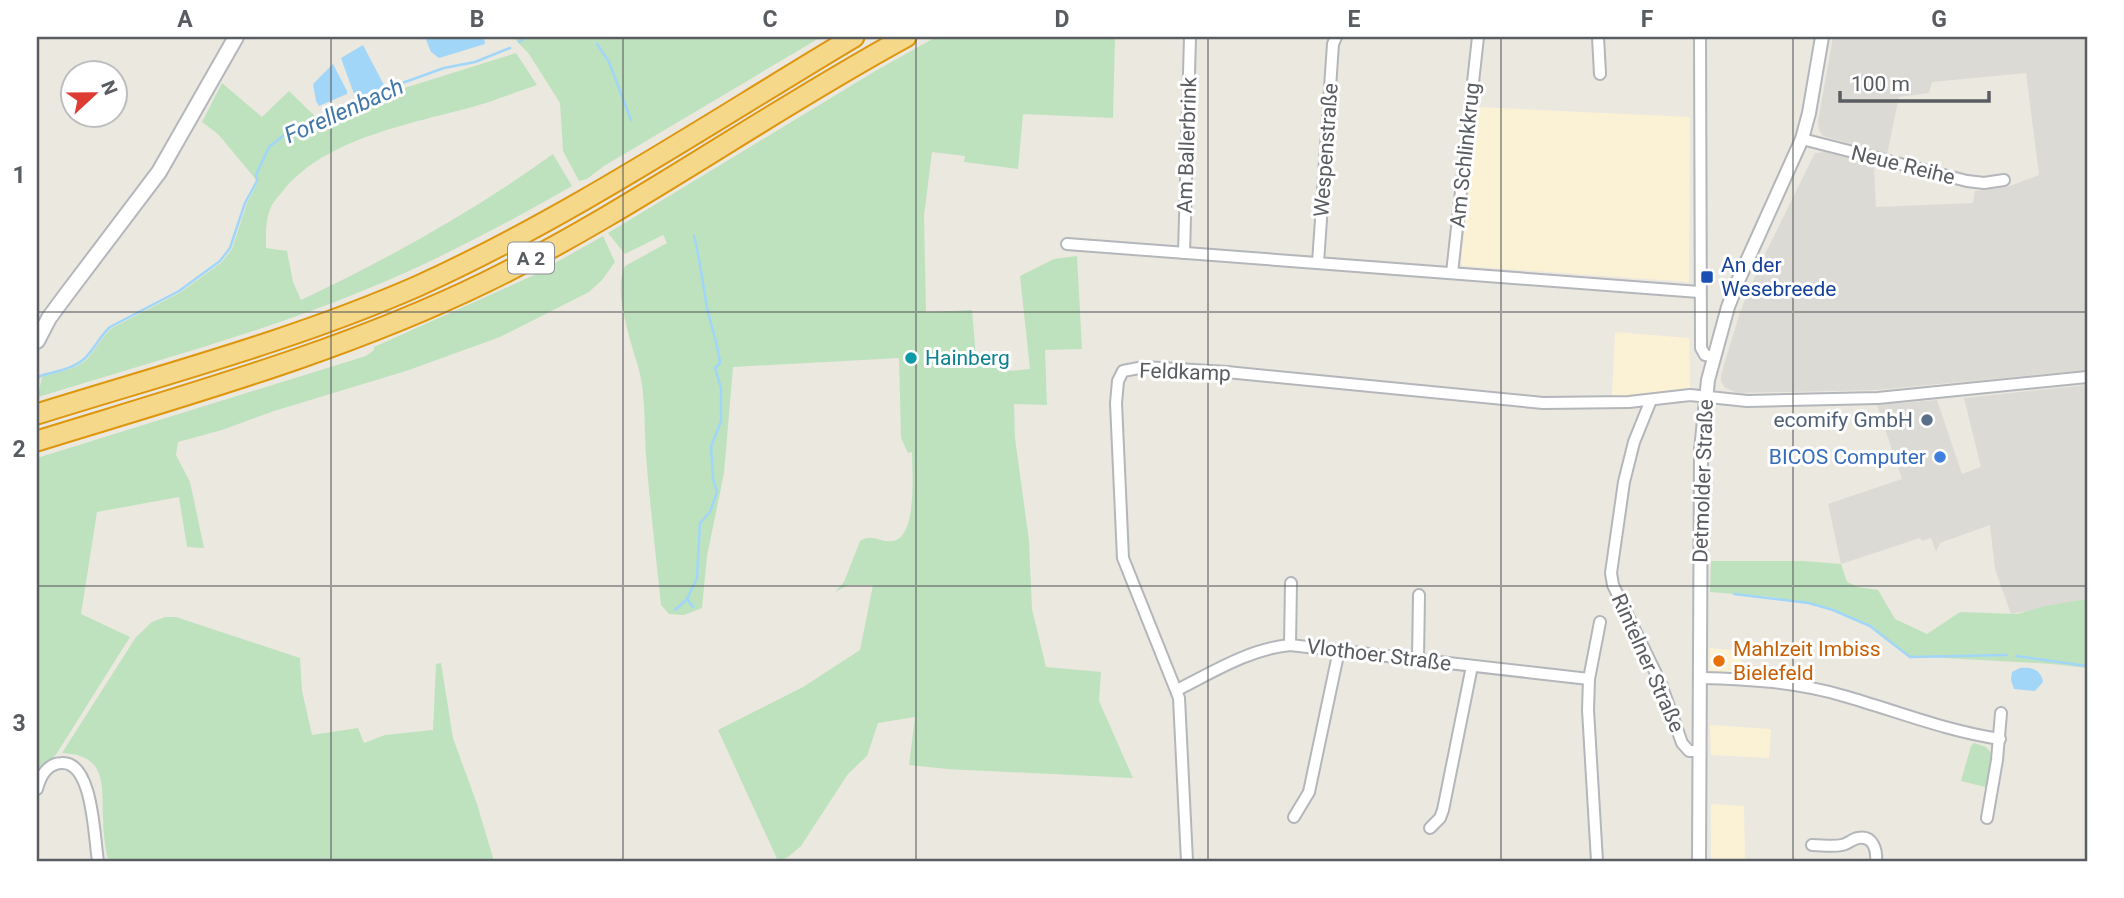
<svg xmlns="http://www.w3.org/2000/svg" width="2124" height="898" font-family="Roboto,sans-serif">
  <rect width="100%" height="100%" fill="#ebe8e0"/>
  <!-- commercial -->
  <g fill="#fbf1d4">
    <polygon points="1478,107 1690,117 1689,282 1463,266 1461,262"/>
    <polygon points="1615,332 1689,338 1690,388 1612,398"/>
    <polygon points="1710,648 1742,651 1740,674 1709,671"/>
    <polygon points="1710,725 1771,729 1769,758 1711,755"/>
    <polygon points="1711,804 1744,806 1745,861 1711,861"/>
  </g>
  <!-- industrial -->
  <g fill="#dcdad4">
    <polygon points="1833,37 2087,37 2087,370 1876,390 1738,393 1725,388 1721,381 1721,375 1740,312 1762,260 1815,153 1825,152 1874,165 1876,207 1973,203 1975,191 2007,187 2039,175 2026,73 1932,82 1929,93 1899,97 1887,154 1823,136 1819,130 1818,122"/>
    <polygon points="2087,385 2087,599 2011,614 1995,569 1990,525 1940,543 1936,552 1931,538 1922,541 1920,538 1841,564 1828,504 1902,479 1877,405 1937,400 1962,474 1981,467 1964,398"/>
  </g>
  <!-- green -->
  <g fill="#bee2bd">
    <polygon points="513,37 821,37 604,166 587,179 579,181 563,151 560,103 529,54"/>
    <path d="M936,37H1115L1113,118L1023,114L1018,169L964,162L965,156L932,152L924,216L926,312L972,310L976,357L1008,354L1010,371L1030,369L1020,276L1054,259L1077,256L1082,349L1045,350L1047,405L1014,404L1015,438L1029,541L1032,609L1046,667L1101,672L1099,701L1133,778L947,769L909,765L915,717L878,723L867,756L848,774L801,846L788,857L778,861L718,730L803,687L860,650L873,585H848L835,592L844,582L860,541C872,533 880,543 892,541C918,539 912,470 912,452L908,453L901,438L899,358L733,367L724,473L707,556L702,608L684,615L669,614L661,605C656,556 650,506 646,456C644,428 646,398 639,370C632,344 612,291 625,266L667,243L663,235L625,254L608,233L877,70Z"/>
    <path d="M516,53L537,85C520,91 503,97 486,103C419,123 327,135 282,192C279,196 274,201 272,205C265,218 266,234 266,248L287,251L293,282L301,300C388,259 474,211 553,154L572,186C506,224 438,260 367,289C261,333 148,363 38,397L42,376C55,372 75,370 86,360C96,350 101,337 112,328L181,292L222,262L232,249L247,203L258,182L218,134L202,122L222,83L262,117L289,91L321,122L398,90Z"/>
    <polygon points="603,236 615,262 602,280 589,292 500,337 406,371 274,411 222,430 178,442 176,455 190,482 204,548 187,547 179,497 97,512 81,614 130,637 57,753 37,777 37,458 366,356 374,350 374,347 532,276"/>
    <polygon points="1711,561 1803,561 1841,564 1847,582 1858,587 1878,590 1895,619 1927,634 1960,612 2017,614 2046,606 2087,599 2087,668 2052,664 1910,656 1870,625 1833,609 1772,597 1710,592"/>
    <path d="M165,617H176L300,658L302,691L312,735L358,728L364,743L385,735L433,730L436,664L441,663L453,738L477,804L494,861H108C105,846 103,832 103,817C102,782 106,755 62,753L136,637L152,622Z"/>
    <polygon points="1974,743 1986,747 1991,753 1989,788 1961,781 1971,746"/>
  </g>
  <!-- water -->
  <g fill="#a1d6f9">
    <polygon points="425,37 484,37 485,44 439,58 431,52"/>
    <polygon points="363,45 385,87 357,97 354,94 341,58"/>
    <polygon points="333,64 347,91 347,94 319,106 316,101 313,84"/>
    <path d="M2020,668C2031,667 2041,669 2043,682L2035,691L2014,689L2011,680L2012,672Z"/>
  </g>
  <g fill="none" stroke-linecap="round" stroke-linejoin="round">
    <!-- stream -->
    <g stroke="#a1d6f9" stroke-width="2.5">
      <polyline points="519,42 527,37"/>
      <polyline points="597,44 609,62 631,120"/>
      <path d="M37,379L40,376C53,372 73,369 84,359C94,350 99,337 110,327L179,291L220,261L230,248L245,203L257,181L256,175L269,147L283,136L303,129L311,120L380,97L394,86L444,68L475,62L510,48"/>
      <polyline points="1734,594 1809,603 1833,610 1870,626 1910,657 2007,655"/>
      <polyline points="687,599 693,607"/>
      <path d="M675,610L687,599L697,578L700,523L710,512L717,492L713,479L711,447L721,421V388L715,368L720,363C718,344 711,326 707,308C703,284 700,260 694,236"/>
      <polyline points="2016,656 2087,666"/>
    </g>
    <defs>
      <g id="minor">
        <polyline points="1598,37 1600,74"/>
        <polyline points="1700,37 1701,348 1705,355 1713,357"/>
        <polyline points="1802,139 1967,181 1984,183 2004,180"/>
        <polyline points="1067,244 1699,292"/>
        <polyline points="1184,253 1190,37"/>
        <polyline points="1318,263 1333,44 1336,37"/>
        <polyline points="1452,273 1478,37"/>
        <polyline points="1651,400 1634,442 1624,482 1611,573 1613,585 1661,684 1682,743 1689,751 1700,751"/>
        <polyline points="1290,645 1291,583"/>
        <polyline points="1418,659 1419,595"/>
        <path d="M1701,678C1748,679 1798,682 1844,696C1897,711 1946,731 2000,739"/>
        <path d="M1177,690C1213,672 1249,649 1290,645L1589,679"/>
        <path d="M37,789C40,777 47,764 61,763C93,760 94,837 98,861"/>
        <polyline points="1294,817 1309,792 1339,650"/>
        <polyline points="1987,818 1997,760 2001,713"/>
        <polyline points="1430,828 1440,818 1443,810 1472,666"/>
        <path d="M1812,845C1822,845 1832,847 1842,845C1848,844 1852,839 1858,838C1873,835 1877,850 1876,861"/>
        <polyline points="1187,861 1179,698 1123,558 1116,403 1118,381 1123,371 1144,367 1227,372 1543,403 1629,402 1690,395 1747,401 1878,398 2087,377"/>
        <polyline points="1597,861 1588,710 1589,679 1600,622"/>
      </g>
      <polyline id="tertiary" points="1699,861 1701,450 1708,380 1728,307 1738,281 1802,139 1809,113 1822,37"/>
      <polyline id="secondary" points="37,341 49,318 66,295 159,172 236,37"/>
      <g id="motorway">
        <path d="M37,414C165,374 295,340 418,286C570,217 711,122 854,37"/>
        <path d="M37,441C189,394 342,352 486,282C631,211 764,114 906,37"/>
      </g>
    </defs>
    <!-- minor casing -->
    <use href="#minor" stroke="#b3b6ba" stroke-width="14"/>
    <!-- tertiary casing -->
    <use href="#tertiary" stroke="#b3b6ba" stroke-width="16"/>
    <!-- secondary casing -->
    <use href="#secondary" stroke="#b4b7bc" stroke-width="18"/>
    <!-- motorway casing -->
    <use href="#motorway" stroke="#dd960d" stroke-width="23"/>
    <!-- minor -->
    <use href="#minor" stroke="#fff" stroke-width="10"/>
    <!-- tertiary -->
    <use href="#tertiary" stroke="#fff" stroke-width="12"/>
    <!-- secondary -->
    <use href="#secondary" stroke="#fff" stroke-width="14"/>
    <!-- motorway -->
    <use href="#motorway" stroke="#f6d88b" stroke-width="19"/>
  </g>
  <!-- grid -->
  <path fill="none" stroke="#595c60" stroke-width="2" stroke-opacity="0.55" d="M331,37V861M623,37V861M916,37V861M1208,37V861M1501,37V861M1793,37V861M37,312H2087M37,586H2087"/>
  <!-- markers -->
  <rect fill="#1a4fb4" stroke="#fff" stroke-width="2.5" x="1700" y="270" width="14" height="14" rx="3.5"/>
  <circle fill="#0f9aa8" stroke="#fff" stroke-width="2.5" cx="911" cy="358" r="7"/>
  <circle fill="#5c6f8a" stroke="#fff" stroke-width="2.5" cx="1927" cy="420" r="7"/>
  <circle fill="#3f7fe0" stroke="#fff" stroke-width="2.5" cx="1940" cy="457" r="7"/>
  <circle fill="#e8710a" stroke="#fff" stroke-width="2.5" cx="1719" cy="661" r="7"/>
  <g text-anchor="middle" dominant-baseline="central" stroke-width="6" stroke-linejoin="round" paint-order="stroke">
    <!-- shield labels -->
    <rect fill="#fff" stroke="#8b8d90" stroke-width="2" x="508" y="242.5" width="46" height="31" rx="5"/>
    <g font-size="19" font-weight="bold" fill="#595c60">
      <text x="531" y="258">A 2</text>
    </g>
    <!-- street labels -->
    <g font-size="21" fill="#595c60" stroke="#fff">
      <text transform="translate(1187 145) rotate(-88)">Am Ballerbrink</text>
      <text transform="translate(1326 150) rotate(-86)">Wespenstraße</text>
      <text transform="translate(1465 155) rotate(-84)">Am Schlinkkrug</text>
      <text transform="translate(1903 165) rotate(14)">Neue Reihe</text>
      <text transform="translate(1185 372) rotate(2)">Feldkamp</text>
      <text transform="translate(1703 481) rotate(-88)">Detmolder Straße</text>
      <text transform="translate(1379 655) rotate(7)">Vlothoer Straße</text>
      <text transform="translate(1648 663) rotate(66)">Rintelner Straße</text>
    </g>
    <!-- transit labels -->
    <g font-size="21" fill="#164399" stroke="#fff" text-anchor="start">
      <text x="1721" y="265">An der<tspan x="1721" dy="24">Wesebreede</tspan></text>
    </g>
    <!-- culture labels -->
    <g font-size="21" fill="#0d838f" stroke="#fff" text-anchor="start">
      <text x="925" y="358">Hainberg</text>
    </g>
    <!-- service labels -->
    <g font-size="21" fill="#4e5e75" stroke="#fff" text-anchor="end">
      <text x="1913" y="420">ecomify GmbH</text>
    </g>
    <!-- shop labels -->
    <g font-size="21" fill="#366cbe" stroke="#fff" text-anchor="end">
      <text x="1926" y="457">BICOS Computer</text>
    </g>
    <!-- food labels -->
    <g font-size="21" fill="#c56008" stroke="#fff" text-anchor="start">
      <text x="1733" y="649">Mahlzeit Imbiss<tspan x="1733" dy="24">Bielefeld</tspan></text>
    </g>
    <!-- water labels -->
    <g font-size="23" font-style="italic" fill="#4177a9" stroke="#fff">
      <text transform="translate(344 111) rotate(-24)">Forellenbach</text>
    </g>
  </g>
  <!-- border -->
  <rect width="2124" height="898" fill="none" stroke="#ffffff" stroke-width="77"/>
  <!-- north arrow -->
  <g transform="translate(94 94) rotate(68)"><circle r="33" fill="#ffffff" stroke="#bdbebf" stroke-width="2"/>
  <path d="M0-5L12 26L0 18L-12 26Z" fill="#de3b33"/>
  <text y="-10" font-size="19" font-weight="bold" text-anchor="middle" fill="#595c60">N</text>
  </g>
  <!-- scale -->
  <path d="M1840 91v10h149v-10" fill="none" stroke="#595c60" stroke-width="3.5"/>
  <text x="1851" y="91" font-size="21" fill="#595c60" stroke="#ffffff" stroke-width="5" paint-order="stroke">100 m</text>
  <rect x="38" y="38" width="2048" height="822" fill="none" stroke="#595c60" stroke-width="2.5"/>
  <g font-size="23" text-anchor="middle" font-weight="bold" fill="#595c60">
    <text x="185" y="27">A</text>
    <text x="477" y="27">B</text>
    <text x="770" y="27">C</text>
    <text x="1062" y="27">D</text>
    <text x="1354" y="27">E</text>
    <text x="1647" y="27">F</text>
    <text x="1939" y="27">G</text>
    <text x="19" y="183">1</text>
    <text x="19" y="457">2</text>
    <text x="19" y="731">3</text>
  </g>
</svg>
